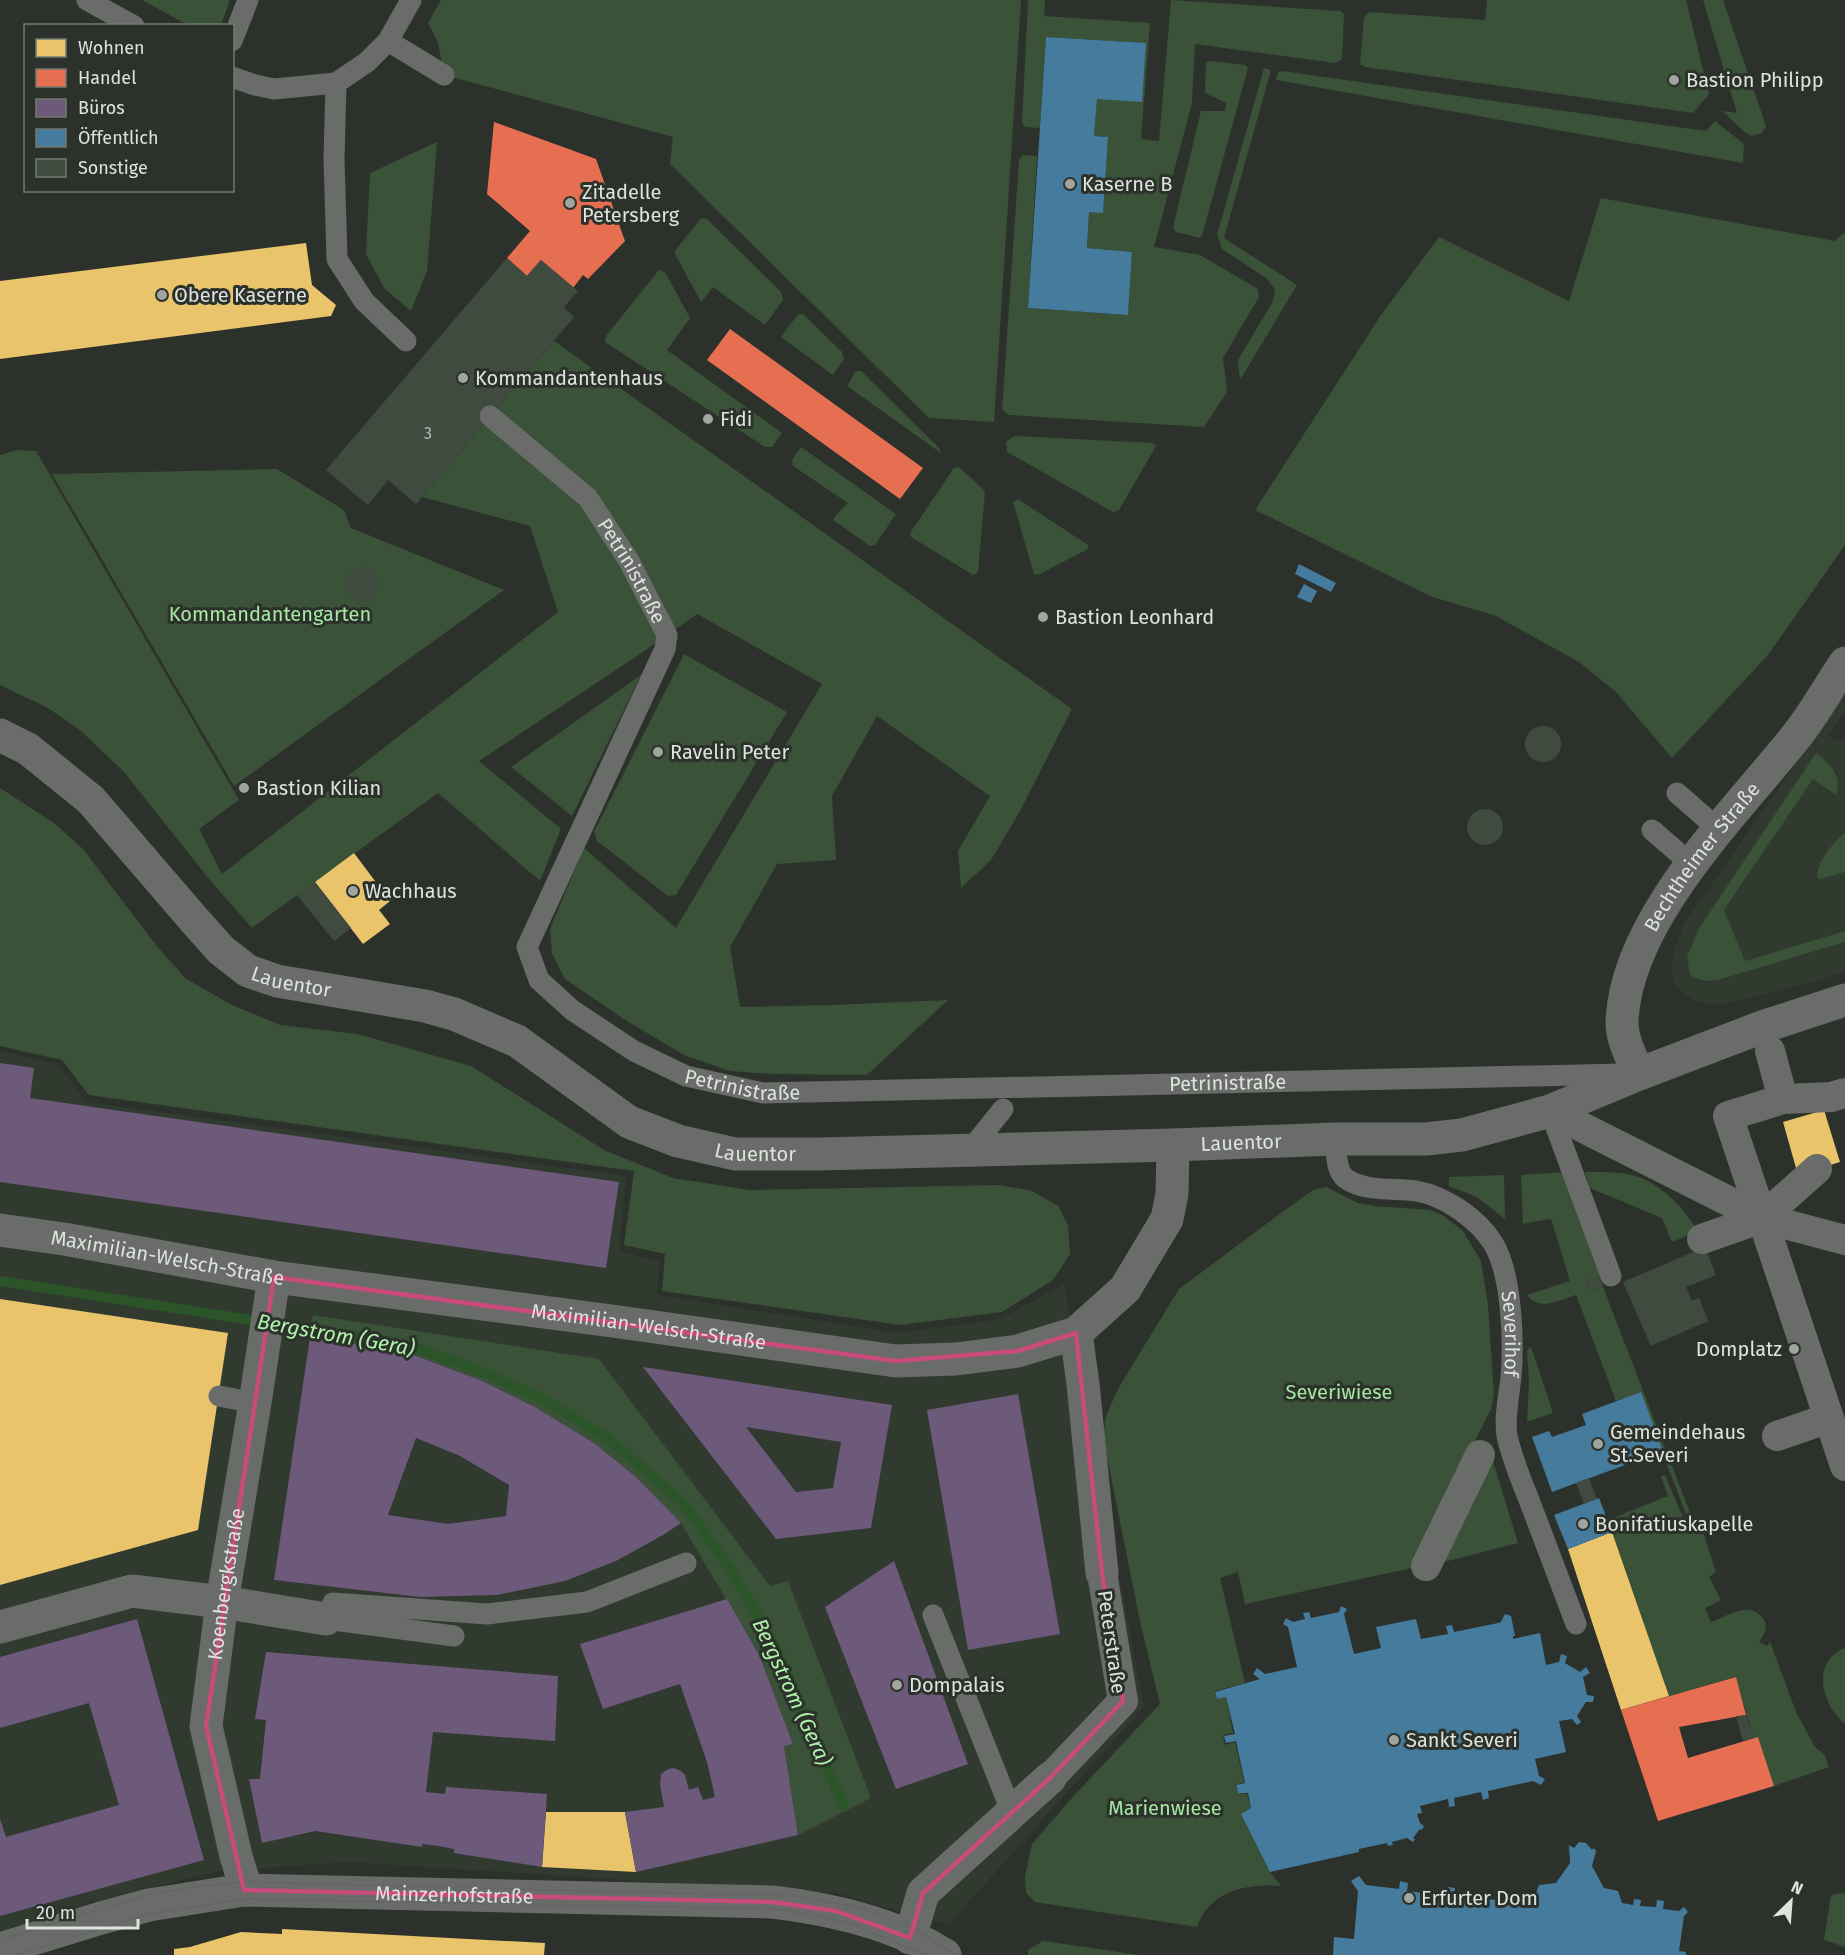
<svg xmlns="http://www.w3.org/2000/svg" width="1845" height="1955" font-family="'Fira Sans',sans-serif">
  <rect width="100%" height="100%" fill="#2d312c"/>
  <!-- built -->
  <g fill="#303a2f">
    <polygon points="1845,694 1845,712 1828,735 1837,741 1845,738 1845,834 1837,839 1816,870 1815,875 1820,879 1845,872 1845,931 1745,961 1724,910 1813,778 1835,795 1837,774 1824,759 1698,930 1687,957 1697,980 1703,982 1718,980 1845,942 1845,972 1784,990 1726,1004 1701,1003 1682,993 1673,981 1671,966 1674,949 1684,924"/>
    <polygon points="0,1051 58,1064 86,1102 626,1176 619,1251 660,1261 657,1295 898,1333 1000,1319 1064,1284 1144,1707 948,1925 840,1894 351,1862 219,1871 93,1902 0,1932"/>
  </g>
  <!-- green -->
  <g fill="#3a5237">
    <polygon points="142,0 230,0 221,25 188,25"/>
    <polygon points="441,0 1021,0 994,422 929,418 670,164 673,137 444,75 438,43 428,23"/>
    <polygon points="1028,0 1045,0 1044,16 1150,23 1141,139 1159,141 1171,0 1340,11 1344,14 1342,59 1335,63 1195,44 1192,103 1154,247 1200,255 1258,289 1259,297 1223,358 1227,392 1204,427 1009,415 1002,410 1019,160 1023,155 1037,156 1028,308 1128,315 1132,252 1087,248 1089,212 1103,212 1108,137 1094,136 1097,99 1145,43 1046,37 1040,128 1025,127 1022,123"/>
    <polygon points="1487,0 1686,0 1709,94 1693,113 1365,67 1360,64 1364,17 1370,12 1485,20"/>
    <polygon points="1703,0 1723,0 1766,126 1762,133 1752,136 1747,134 1722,111 1737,113"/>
    <polygon points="1209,61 1245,65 1248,68 1202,236 1200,238 1176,232 1173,227 1201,111 1225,111 1226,103 1205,93 1206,63"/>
    <polygon points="1264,68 1271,70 1224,238 1297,285 1240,380 1238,360 1273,301 1275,289 1266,278 1222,249 1217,235"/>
    <polygon points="1282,71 1706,131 1715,121 1744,144 1743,163 1276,80 1278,72"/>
    <polygon points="437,142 427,271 411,311 384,288 366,254 370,173"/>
    <polygon points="1601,198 1835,241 1845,232 1845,545 1768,655 1672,758 1616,692 1579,662 1494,615 1432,597 1255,510 1381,315 1439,237 1569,301"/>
    <polygon points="701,218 707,219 781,292 783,300 765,325 713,287 701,302 674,252"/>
    <polygon points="659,270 665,272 690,318 667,350 782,433 772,447 765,447 605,342 606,336"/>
    <polygon points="798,314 803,314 842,352 844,359 833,375 781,337"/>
    <polygon points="554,341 1072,709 1019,813 991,860 961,888 958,851 990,796 877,716 832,796 836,860 777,864 730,947 740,1007 832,1005 948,1000 867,1075 772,1074 730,1071 684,1055 627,1021 565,979 552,953 550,929 584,848 676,928 822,684 697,614 643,652 479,761 561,829 540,881 438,793 252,928 209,879 124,772 81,731 48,708 0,685 0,455 16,450 36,451 239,800 199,829 222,874 558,612 530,526 422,497"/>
    <polygon points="856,371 861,371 939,448 941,453 847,386"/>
    <polygon points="1014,436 1153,443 1156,446 1119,510 1113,512 1007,452 1006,442"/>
    <polygon points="801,447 896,514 875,545 870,546 833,520 836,515 848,503 793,466 792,460"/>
    <polygon points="959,467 985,491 978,572 973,575 911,537 910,533 954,468"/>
    <polygon points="277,469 344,510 351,528 504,590 234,786 52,474"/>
    <polygon points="1018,499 1088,545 1088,549 1038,575 1034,574 1013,502"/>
    <polygon points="684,654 787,712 676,895 668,896 597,841 594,832"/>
    <polygon points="641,675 572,816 511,767"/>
    <path d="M1816,753C1830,764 1843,776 1836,795L1813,779L1724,910L1745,961L1845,931V942L1718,980C1706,981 1700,982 1690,975L1687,957L1698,930Z"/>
    <polygon points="0,788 54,823 83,849 156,945 185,978 230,1004 280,1025 358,1034 471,1066 604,1150 673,1178 750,1190 1000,1185 1032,1191 1058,1206 1068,1225 1070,1254 1053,1280 1002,1312 900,1325 662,1291 665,1254 624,1245 634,1171 89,1095 62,1060 0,1046"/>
    <path d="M1843,834H1845V872L1820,879L1817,877C1814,867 1834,841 1843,834Z"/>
    <path d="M1563,1172L1600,1276L1586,1281L1590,1291L1603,1287L1696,1528L1692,1529L1640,1396L1634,1395L1616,1401L1576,1295C1559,1300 1540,1312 1527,1295L1570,1281L1551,1219L1523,1224L1521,1175Z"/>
    <path d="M1585,1172C1601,1172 1620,1171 1636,1176C1663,1185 1683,1208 1698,1231L1672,1242L1662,1218L1590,1188Z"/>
    <polygon points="1504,1175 1505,1219 1477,1197 1449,1186 1449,1177"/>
    <path d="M1326,1187L1358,1203L1374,1206L1430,1210L1444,1216L1463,1231L1481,1261L1488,1305L1494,1394L1491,1409L1412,1568L1245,1604L1238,1572L1220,1578L1245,1683L1215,1691L1217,1699L1226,1697L1233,1733L1223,1735L1225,1745L1235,1742L1244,1782L1235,1785L1238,1793L1247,1794L1251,1808L1241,1814L1270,1872L1281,1886C1247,1883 1209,1891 1197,1927L1035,1902L1026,1893L1025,1877L1032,1844L1070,1800L1160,1704L1141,1626L1103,1437L1106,1416L1119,1387L1179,1289L1300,1199L1313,1190Z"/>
    <polygon points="313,1315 599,1359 770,1586 788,1581 871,1798 798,1835 784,1746 793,1744 759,1655 681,1523 636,1477 594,1443 535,1407 480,1380 408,1353 310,1337"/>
    <polygon points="1531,1347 1553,1413 1527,1422 1529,1381 1527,1350"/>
    <polygon points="1493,1461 1518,1543 1436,1564"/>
    <path d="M1665,1475L1690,1534L1702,1529L1716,1572L1709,1577L1721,1600L1705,1608L1711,1622C1727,1617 1746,1601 1761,1616C1770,1626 1765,1632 1759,1642L1767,1646L1770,1642L1796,1712L1815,1747L1824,1754L1829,1767L1774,1786L1758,1737L1754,1738L1735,1677L1669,1696L1608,1520L1668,1496L1661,1476Z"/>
    <path d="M1845,1648V1724C1822,1706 1810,1661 1845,1648Z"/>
    <polygon points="1845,1893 1845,1947 1824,1940 1831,1895"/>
    <polygon points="1043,1941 1140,1955 1028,1955 1028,1950"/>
  </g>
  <!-- homes -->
  <g fill="#e9c46a">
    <polygon points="306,243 312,285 336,305 331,316 0,359 0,281"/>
    <polygon points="354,853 390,901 379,910 390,924 363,944 315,882"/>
    <polygon points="1824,1110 1840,1162 1798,1175 1783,1122"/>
    <polygon points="0,1299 228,1333 198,1530 0,1585"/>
    <polygon points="1612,1532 1669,1696 1621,1710 1568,1549"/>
    <polygon points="546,1812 625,1812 636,1872 542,1867"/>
    <polygon points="282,1929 545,1943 544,1955 174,1955 174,1949 190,1947 241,1932 282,1934"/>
  </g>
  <!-- shops -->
  <g fill="#e76f51">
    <polygon points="494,122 596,159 625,241 588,279 583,275 573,288 541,260 527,276 507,258 530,231 487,194"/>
    <polygon points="730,329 923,468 900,499 707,360"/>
    <polygon points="1736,1677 1746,1715 1679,1727 1688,1758 1758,1737 1774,1786 1658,1821 1621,1710"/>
  </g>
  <!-- offices -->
  <g fill="#6d597a" fill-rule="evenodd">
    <polygon points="0,1063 34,1068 30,1098 619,1182 606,1268 0,1182"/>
    <path d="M310,1337L408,1353L480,1380L535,1407L594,1443L636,1477L681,1523L663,1535L616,1561L565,1581L497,1595L420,1597L274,1580ZM416,1438L460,1456L509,1485L506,1516L448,1524L388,1515Z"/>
    <path d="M643,1367L892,1405L871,1528L776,1539ZM746,1427L841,1442L833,1488L796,1492Z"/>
    <polygon points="1018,1394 1060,1634 968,1650 927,1410"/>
    <polygon points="894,1561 968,1764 896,1789 825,1607"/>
    <polygon points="727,1599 759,1655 793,1744 784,1746 798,1835 636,1872 625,1812 664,1807 660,1784 661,1774 668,1769 674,1768 681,1771 685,1775 689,1790 698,1787 703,1800 715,1797 707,1762 680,1684 603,1709 580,1644"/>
    <polygon points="137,1619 204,1860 0,1916 0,1819 6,1837 119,1805 89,1703 0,1728 0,1657"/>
    <polygon points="266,1652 558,1676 555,1741 433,1732 426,1792 445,1794 446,1787 547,1794 542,1867 454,1853 454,1849 438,1846 422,1844 422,1847 315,1831 262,1843 249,1779 260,1779 266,1720 255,1719"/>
  </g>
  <!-- public -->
  <g fill="#457b9d">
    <polygon points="1046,37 1146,43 1142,102 1097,99 1094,136 1108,137 1103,213 1089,212 1087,248 1132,252 1128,315 1028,308"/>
    <polygon points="1299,564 1336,583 1331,592 1295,574"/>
    <polygon points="1304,584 1317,591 1311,603 1297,597"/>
    <polygon points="1641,1392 1663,1451 1552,1492 1532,1437 1549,1431 1552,1437 1586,1425 1582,1414"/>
    <polygon points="1599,1498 1612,1532 1568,1549 1554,1515"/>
    <polygon points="1341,1606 1347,1609 1344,1614 1354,1654 1381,1648 1376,1627 1416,1619 1421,1639 1448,1634 1446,1626 1452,1625 1454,1632 1498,1623 1501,1622 1505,1614 1511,1616 1515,1636 1513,1636 1513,1639 1540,1633 1546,1665 1559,1662 1561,1654 1567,1656 1565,1663 1580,1672 1586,1667 1590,1673 1583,1677 1587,1695 1594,1696 1593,1702 1586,1702 1577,1716 1581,1722 1577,1725 1572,1719 1559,1721 1566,1752 1535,1759 1539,1776 1545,1779 1541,1785 1533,1781 1488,1791 1489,1798 1483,1800 1481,1792 1454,1798 1455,1806 1449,1807 1448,1799 1420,1806 1422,1813 1417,1814 1420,1823 1424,1826 1422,1830 1420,1829 1413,1838 1415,1839 1413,1842 1407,1838 1392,1842 1393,1845 1388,1846 1387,1843 1359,1849 1359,1852 1270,1872 1241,1814 1251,1808 1248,1793 1238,1793 1236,1785 1245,1783 1236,1741 1226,1743 1224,1736 1235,1734 1226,1697 1217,1699 1215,1692 1260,1679 1253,1674 1257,1668 1265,1674 1297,1667 1288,1627 1283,1624 1286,1618 1293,1622 1305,1619 1303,1613 1309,1612 1311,1618 1339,1612"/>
    <polygon points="1579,1842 1586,1843 1592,1850 1594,1848 1596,1851 1592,1866 1604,1888 1618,1891 1622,1903 1633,1905 1634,1899 1641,1900 1640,1906 1656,1907 1657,1900 1664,1901 1663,1909 1679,1911 1684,1907 1688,1912 1684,1916 1679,1951 1686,1952 1686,1955 1333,1955 1334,1937 1354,1939 1358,1891 1351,1881 1359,1876 1366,1885 1399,1889 1400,1881 1408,1883 1407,1891 1447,1896 1448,1887 1455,1888 1454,1897 1486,1902 1486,1899 1495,1900 1496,1891 1503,1893 1502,1901 1537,1906 1532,1903 1539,1885 1556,1883 1570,1863 1569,1845 1574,1848"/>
  </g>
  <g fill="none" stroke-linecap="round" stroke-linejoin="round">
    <!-- stream -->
    <polyline stroke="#2b5429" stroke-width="10" points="0,1281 406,1344 485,1373 543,1399 610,1440 684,1504 729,1567 777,1649 843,1805"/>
  </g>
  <!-- building -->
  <g fill="#404b3f">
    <polygon points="507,258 527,276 541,260 578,291 564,307 574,317 416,504 388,480 368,505 326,470"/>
    <circle cx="362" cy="584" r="17"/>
    <circle cx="1543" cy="744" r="18"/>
    <circle cx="1485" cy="827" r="18"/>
    <polygon points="315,882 351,928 334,941 297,895"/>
    <polygon points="1705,1247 1716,1275 1686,1287 1692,1301 1699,1298 1708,1321 1651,1346 1623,1282"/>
    <polygon points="1600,1276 1603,1287 1590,1291 1586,1280"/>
    <polygon points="1589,1478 1597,1499 1584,1504 1576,1483"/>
    <polygon points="1746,1715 1754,1738 1743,1741 1736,1716"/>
  </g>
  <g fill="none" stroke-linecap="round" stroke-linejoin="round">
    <!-- service -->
    <g stroke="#696c69" stroke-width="21">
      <polyline points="87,0 134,26"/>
      <polyline points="232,41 248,0"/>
      <polyline points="388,41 444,75"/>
      <polyline points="232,77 255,85 274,89 336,83 367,62 388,41 411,0"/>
      <polyline points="336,83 334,159 337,259 364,301 406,341"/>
      <path id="s1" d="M490,416L588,498L629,561L667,635L665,649L527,947L539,980L572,1010L634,1051L686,1076L763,1093L1622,1074"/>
      <polyline points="1677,793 1718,829"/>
      <polyline points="1652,830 1691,864"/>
      <polyline points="1550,1111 1611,1276"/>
      <path id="s2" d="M1335,1139C1337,1150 1335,1170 1345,1178C1363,1192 1394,1188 1416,1191C1445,1196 1477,1218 1493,1243C1512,1274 1514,1341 1511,1377C1509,1396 1504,1417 1507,1436C1512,1459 1522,1482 1531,1505C1546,1545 1561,1584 1576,1624"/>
      <polyline points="970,1150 1003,1109"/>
      <polyline points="219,1396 255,1403"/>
      <polyline points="933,1615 1012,1813"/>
      <polyline points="454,1636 326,1619 333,1603 487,1614 587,1602 686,1563"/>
    </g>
    <!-- pedestrian -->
    <g stroke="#696c69" stroke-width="30">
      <polyline points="1770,1051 1783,1099 1728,1116 1845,1466"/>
      <polyline points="1783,1099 1831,1097 1845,1093"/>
      <polyline points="1550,1111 1762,1218 1845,1240"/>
      <polyline points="1702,1239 1762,1218 1817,1169"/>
      <polyline points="1777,1436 1829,1418"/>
      <polyline points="1426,1566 1480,1455"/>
      <polyline points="1050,1778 1123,1701 1102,1573"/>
    </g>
    <!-- minor -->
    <g stroke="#696c69" stroke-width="33">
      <path id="s3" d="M0,735L28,749L91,800L196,922L221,950L248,971L277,981L425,1006L454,1014L517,1041L629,1122L678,1141L735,1154H819L1173,1145L1335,1139H1426L1462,1135L1550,1111L1639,1074L1762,1027L1845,1000"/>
      <path id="s4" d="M1639,1074C1632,1058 1622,1041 1622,1022C1625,921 1734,814 1794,739C1813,716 1828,688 1845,663"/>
      <path id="s5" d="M0,1230L64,1239L274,1277L612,1321L896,1361L956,1359L1018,1351L1076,1333L1125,1289L1167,1219L1172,1194L1173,1145"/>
      <polyline points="1076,1333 1083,1384 1102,1573"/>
      <polyline points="0,1627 132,1591 222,1602 326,1619"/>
      <path id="s6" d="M244,1890V1882L236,1856L206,1726L222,1602L255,1403L274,1277"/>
      <polyline points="910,1938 923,1893 1050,1778"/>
      <path id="s7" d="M0,1949L101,1918L149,1905L244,1890L773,1902C831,1909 894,1923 945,1955"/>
    </g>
    <!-- tram -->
    <g stroke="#646763" stroke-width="1.5">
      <polyline points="0,1940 150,1894 194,1887 244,1882 796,1896 857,1907 913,1928 956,1955"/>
      <polyline points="16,1955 148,1914 244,1899 771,1909 809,1914 851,1924 926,1955"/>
    </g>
  </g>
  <!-- marked area -->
  <path fill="none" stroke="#c94b7c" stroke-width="4.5" stroke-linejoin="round" d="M274,1277L896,1361L1018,1351L1076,1333L1102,1573L1123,1701L1050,1778L923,1893L910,1938L836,1911L773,1902L244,1890L206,1726Z"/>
  <!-- markers -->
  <g fill="#a1a5a0" stroke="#2c322b" stroke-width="2">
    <circle cx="1674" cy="80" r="6"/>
    <circle cx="1070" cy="184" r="6"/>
    <circle cx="570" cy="203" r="6"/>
    <circle cx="162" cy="295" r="6"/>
    <circle cx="463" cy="378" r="6"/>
    <circle cx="708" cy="419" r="6"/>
    <circle cx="1043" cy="617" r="6"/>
    <circle cx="658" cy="752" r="6"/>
    <circle cx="244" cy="788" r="6"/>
    <circle cx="353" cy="891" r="6"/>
    <circle cx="1794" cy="1349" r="6"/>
    <circle cx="1598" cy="1444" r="6"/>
    <circle cx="1583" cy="1524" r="6"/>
    <circle cx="897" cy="1685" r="6"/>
    <circle cx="1394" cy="1740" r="6"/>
    <circle cx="1409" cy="1898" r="6"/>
  </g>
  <g text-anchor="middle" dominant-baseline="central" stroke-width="6" stroke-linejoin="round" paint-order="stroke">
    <!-- number labels -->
    <g font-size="16" fill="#b7bdb6">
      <text x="428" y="433">3</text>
    </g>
    <!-- poi labels -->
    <g font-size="20" fill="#dfe3de" stroke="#2c322b" text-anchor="start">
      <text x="1686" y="80">Bastion Philipp</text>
      <text x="1082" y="184">Kaserne B</text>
      <text x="582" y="192">Zitadelle<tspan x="582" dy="23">Petersberg</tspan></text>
      <text x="174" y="295">Obere Kaserne</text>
      <text x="475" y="378">Kommandantenhaus</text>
      <text x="720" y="419">Fidi</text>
      <text x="1055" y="617">Bastion Leonhard</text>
      <text x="670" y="752">Ravelin Peter</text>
      <text x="256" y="788">Bastion Kilian</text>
      <text x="365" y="891">Wachhaus</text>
      <text x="1782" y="1349" text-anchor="end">Domplatz</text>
      <text x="1610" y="1432">Gemeindehaus<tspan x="1610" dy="23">St.Severi</tspan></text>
      <text x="1595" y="1524">Bonifatiuskapelle</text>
      <text x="909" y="1685">Dompalais</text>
      <text x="1406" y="1740">Sankt Severi</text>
      <text x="1421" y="1898">Erfurter Dom</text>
    </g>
    <!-- street labels -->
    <g font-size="20" fill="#dfe3de" stroke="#2c322b">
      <text stroke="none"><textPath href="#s1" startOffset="213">Petrinistraße</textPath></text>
      <text stroke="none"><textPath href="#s4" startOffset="242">Bechtheimer Straße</textPath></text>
      <text stroke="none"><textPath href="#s3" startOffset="390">Lauentor</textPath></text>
      <text stroke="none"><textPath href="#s1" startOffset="898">Petrinistraße</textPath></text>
      <text stroke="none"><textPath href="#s1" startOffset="1384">Petrinistraße</textPath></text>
      <text stroke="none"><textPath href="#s3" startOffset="1380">Lauentor</textPath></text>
      <text stroke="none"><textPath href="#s3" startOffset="894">Lauentor</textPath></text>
      <text stroke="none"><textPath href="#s5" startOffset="170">Maximilian-Welsch-Straße</textPath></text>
      <text stroke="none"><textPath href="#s5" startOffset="656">Maximilian-Welsch-Straße</textPath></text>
      <text stroke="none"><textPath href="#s2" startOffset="303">Severihof</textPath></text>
      <text stroke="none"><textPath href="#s6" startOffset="312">Koenbergkstraße</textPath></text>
      <text transform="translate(1112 1642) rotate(82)">Peterstraße</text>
      <text stroke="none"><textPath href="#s7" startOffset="462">Mainzerhofstraße</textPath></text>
    </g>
    <!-- park labels -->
    <g font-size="20" fill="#a6e8a1" stroke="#2c322b">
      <text x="270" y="614">Kommandantengarten</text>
      <text x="1339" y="1392">Severiwiese</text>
      <text x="1165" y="1808">Marienwiese</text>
    </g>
    <!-- water labels -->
    <g font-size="21" font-style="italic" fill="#aff2aa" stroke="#2c322b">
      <text transform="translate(336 1335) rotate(10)">Bergstrom (Gera)</text>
      <text transform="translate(792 1692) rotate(65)">Bergstrom (Gera)</text>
    </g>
  </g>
  <!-- legend -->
  <rect x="24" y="24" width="210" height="168" fill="#2c322b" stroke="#747973" stroke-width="1.5"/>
  <rect x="36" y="39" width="30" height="18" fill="#e9c46a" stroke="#747973" stroke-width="1.5"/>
  <text x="78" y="54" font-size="18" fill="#dfe3de">Wohnen</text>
  <rect x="36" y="69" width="30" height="18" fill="#e76f51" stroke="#747973" stroke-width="1.5"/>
  <text x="78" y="84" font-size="18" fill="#dfe3de">Handel</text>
  <rect x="36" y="99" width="30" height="18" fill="#6d597a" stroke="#747973" stroke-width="1.5"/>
  <text x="78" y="114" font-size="18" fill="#dfe3de">Büros</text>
  <rect x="36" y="129" width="30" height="18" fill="#457b9d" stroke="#747973" stroke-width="1.5"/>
  <text x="78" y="144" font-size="18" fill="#dfe3de">Öffentlich</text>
  <rect x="36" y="159" width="30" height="18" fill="#404b3f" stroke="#747973" stroke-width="1.5"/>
  <text x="78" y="174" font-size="18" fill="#dfe3de">Sonstige</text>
  <!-- north arrow -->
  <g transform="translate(1791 1901) rotate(25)" stroke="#2c322b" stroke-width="4.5" paint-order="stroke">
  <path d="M0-4.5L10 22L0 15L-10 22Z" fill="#dfe3de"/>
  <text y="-9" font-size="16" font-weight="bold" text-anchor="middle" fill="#dfe3de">N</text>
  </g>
  <!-- scale -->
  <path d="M27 1919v9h111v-9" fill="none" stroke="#dfe3de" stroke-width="3"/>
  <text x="36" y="1919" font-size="18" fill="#dfe3de" stroke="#2c322b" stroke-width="4.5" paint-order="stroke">20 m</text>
</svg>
